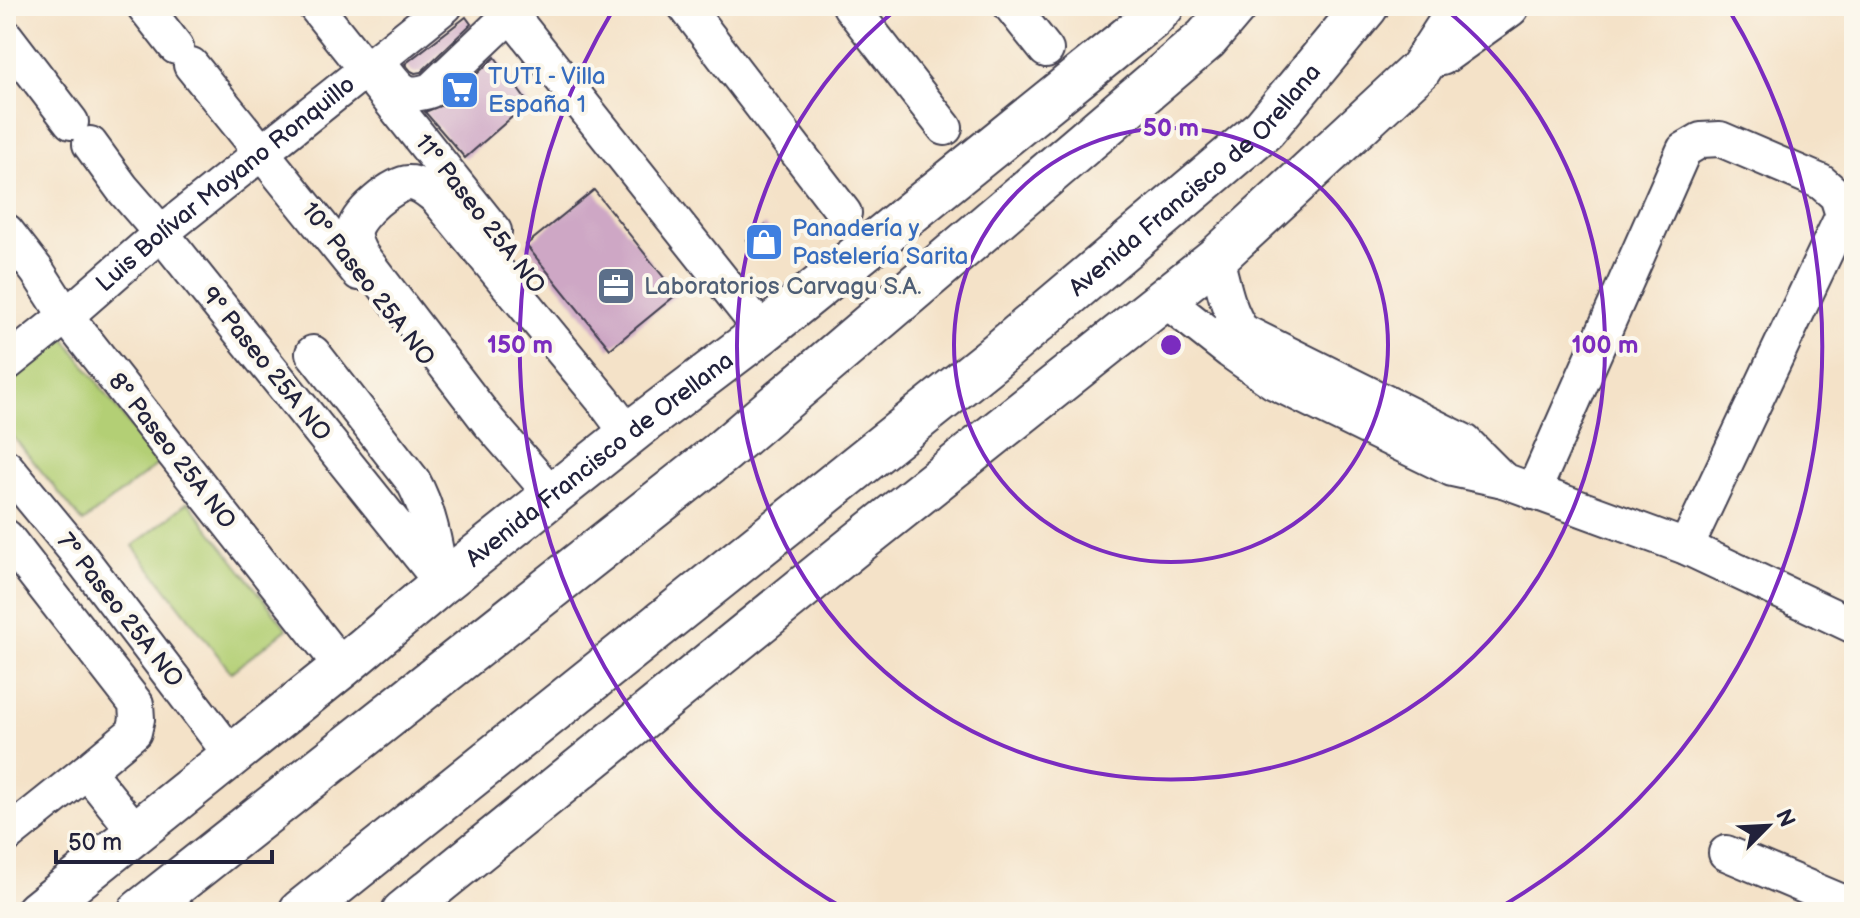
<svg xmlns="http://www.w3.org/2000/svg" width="1860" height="918" font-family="'Balsamiq Sans',sans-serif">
  <rect width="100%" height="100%" fill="#fbf7ec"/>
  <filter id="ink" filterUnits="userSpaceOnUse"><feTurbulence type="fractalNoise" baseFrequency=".0125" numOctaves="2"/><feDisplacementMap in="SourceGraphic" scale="16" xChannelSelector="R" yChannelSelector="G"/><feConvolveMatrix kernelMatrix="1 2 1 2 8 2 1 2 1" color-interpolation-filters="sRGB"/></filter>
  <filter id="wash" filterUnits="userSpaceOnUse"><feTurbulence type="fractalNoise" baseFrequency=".006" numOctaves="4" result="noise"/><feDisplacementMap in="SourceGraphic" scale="32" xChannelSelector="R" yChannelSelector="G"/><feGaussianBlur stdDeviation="1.8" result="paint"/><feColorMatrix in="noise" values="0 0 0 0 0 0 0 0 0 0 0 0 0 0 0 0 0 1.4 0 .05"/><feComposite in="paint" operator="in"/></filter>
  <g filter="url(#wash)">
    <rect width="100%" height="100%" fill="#f4e2c8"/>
    <!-- green -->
    <g fill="#b3cf75" stroke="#6a7858" stroke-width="2">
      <polygon points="61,333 158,464 83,522 6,428 6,379"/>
      <polygon points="188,502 287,629 231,672 133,546"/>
    </g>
    <g id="blocks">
      <!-- building -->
      <g fill="#cea7c5">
        <polygon points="466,17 471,24 421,72 415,73 411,71 405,64"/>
        <polygon points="495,57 528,103 465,158 425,112 445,104"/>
        <polygon points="594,190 677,294 610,349 526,245"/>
        <polygon points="765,225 781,244 762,259 747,240"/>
      </g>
    </g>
  </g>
  <g filter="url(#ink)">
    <use href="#blocks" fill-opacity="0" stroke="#423f50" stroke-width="2"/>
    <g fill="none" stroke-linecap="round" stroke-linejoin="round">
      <defs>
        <g id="minor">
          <polyline points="144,6 176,47"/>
          <polyline points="315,6 494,231"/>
          <polyline points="504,6 763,332"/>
          <polyline points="685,6 844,213"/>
          <polyline points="850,6 945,128"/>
          <polyline points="1011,6 1046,50"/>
          <polyline points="6,37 71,122"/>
          <polyline points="191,65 359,273"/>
          <path d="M383,68C398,87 404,100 431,90L511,14"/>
          <polyline points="90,144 122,188 161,233 442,583"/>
          <polyline points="6,231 37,271 66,316 342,667"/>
          <path d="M1216,258C1223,283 1227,310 1242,331L1465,442L1503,480"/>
          <polyline points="1164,299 1230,351 1274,382 1452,469 1503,480 1686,547 1854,626"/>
          <path d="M313,353L413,481C430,512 435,545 441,579"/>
          <path id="s1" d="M6,364L66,316L161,233L445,6"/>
          <polyline points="6,467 78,554 232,756"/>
          <polyline points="1533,492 1684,150 1701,140 1720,139 1821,182 1837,196 1843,215 1686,547"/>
          <path d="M553,496L488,421L361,255C357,248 353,240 354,231C356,215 392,184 409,183C420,183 428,191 436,197L603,400L629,435"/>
          <polyline points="6,537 136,704 137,719 134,732 87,771"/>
          <polyline points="6,836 87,771 136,832"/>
          <polyline points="1726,853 1854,907"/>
        </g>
        <g id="major">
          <polyline points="1441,54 1508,6"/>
          <path id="s2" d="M37,912L342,667L442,583L644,422L763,332L1152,18L1163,6"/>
          <polyline points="403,912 858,543 1216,258 1420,69 1461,6"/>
        </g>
        <g id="highway">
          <polyline points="140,912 722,452 1206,39 1234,6"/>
          <path id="s3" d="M301,912L992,359L1264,129L1366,6"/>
        </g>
      </defs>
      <!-- minor casing -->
      <use href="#minor" stroke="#423f50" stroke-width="38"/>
      <!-- major casing -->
      <use href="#major" stroke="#423f50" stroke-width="46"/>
      <!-- highway casing -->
      <use href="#highway" stroke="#423f50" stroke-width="48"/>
      <!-- minor -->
      <use href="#minor" stroke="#fff" stroke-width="34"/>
      <!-- major -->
      <use href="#major" stroke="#fff" stroke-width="42"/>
      <!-- highway -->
      <use href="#highway" stroke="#fff" stroke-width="44"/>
    </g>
  </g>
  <!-- distance rings -->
  <g fill="none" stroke="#7b2cbf" stroke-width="4">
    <circle cx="1171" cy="345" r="217"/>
    <path d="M1444 8A434 434 0 1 1 898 8"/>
    <path d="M850 912A651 651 0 0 1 613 10M1729 10A651 651 0 0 1 1492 912"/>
  </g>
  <!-- icons -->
  <defs>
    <symbol id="supermarket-square" viewBox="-11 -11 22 22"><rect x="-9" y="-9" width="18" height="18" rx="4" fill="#3f7fe0" stroke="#fbf7ec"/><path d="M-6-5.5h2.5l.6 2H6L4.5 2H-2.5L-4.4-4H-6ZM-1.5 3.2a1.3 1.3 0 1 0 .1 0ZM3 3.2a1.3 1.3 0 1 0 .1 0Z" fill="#fff"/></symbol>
    <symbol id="shop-square" viewBox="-11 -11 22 22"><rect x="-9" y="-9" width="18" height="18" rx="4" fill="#3f7fe0" stroke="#fbf7ec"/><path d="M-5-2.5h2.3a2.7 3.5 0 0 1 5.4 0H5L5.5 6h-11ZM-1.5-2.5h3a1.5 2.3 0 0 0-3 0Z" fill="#fff"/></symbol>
    <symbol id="office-square" viewBox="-11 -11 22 22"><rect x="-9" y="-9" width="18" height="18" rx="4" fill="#5c6f8a" stroke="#fbf7ec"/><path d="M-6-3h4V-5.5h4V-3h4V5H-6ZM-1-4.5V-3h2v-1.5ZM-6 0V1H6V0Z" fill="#fff"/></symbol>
  </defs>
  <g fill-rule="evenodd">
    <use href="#supermarket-square" x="438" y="68" width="44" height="44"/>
    <use href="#shop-square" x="742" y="220" width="44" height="44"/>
    <use href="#office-square" x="594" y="264" width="44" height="44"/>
  </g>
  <g text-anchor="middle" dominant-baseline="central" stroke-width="8" stroke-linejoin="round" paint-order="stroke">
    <!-- shop labels -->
    <g font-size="24" fill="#366cbe" stroke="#fbf7ec" text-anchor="start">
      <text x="488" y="76">TUTI - Villa<tspan x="488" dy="28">España 1</tspan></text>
      <text x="792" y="228">Panadería y<tspan x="792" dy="28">Pastelería Sarita</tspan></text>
    </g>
    <!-- street labels -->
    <g font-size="24" fill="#22223b" stroke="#fbf7ec">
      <text stroke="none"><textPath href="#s3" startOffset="1156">Avenida Francisco de Orellana</textPath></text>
      <text stroke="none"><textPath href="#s1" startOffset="284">Luis Bolívar Moyano Ronquillo</textPath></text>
      <text transform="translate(480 214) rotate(52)">11º Paseo 25A NO</text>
      <text transform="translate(368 284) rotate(52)">10º Paseo 25A NO</text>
      <text transform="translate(266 364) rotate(51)">9º Paseo 25A NO</text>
      <text transform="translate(172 451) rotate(52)">8º Paseo 25A NO</text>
      <text stroke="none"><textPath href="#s2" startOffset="722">Avenida Francisco de Orellana</textPath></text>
      <text transform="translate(120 610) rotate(52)">7º Paseo 25A NO</text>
    </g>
    <!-- service labels -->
    <g font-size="24" fill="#4e5e75" stroke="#fbf7ec" text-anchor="start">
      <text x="644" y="286">Laboratorios Carvagu S.A.</text>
    </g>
  </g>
  <circle cx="1171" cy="345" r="12" fill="#7b2cbf" stroke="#fbf7ec" stroke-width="4"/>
  <g font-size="24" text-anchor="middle" font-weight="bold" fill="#7b2cbf" stroke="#fbf7ec" stroke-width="8" stroke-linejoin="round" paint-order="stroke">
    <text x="1171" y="136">50 m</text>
    <text x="1605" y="353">100 m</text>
    <text x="520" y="353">150 m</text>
  </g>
  <!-- margin -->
  <rect width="1860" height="918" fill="none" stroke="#fbf7ec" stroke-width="32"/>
  <!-- north arrow -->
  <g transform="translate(1768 826) rotate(66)" stroke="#fbf7ec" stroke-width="6" paint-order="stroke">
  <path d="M0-6L14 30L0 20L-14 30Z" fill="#22223b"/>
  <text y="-12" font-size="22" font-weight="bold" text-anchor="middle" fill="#22223b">N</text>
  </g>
  <!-- scale -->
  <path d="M56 850v12h216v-12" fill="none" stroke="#22223b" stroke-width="4"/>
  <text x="68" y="850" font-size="24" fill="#22223b" stroke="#fbf7ec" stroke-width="6" paint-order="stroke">50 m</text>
</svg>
